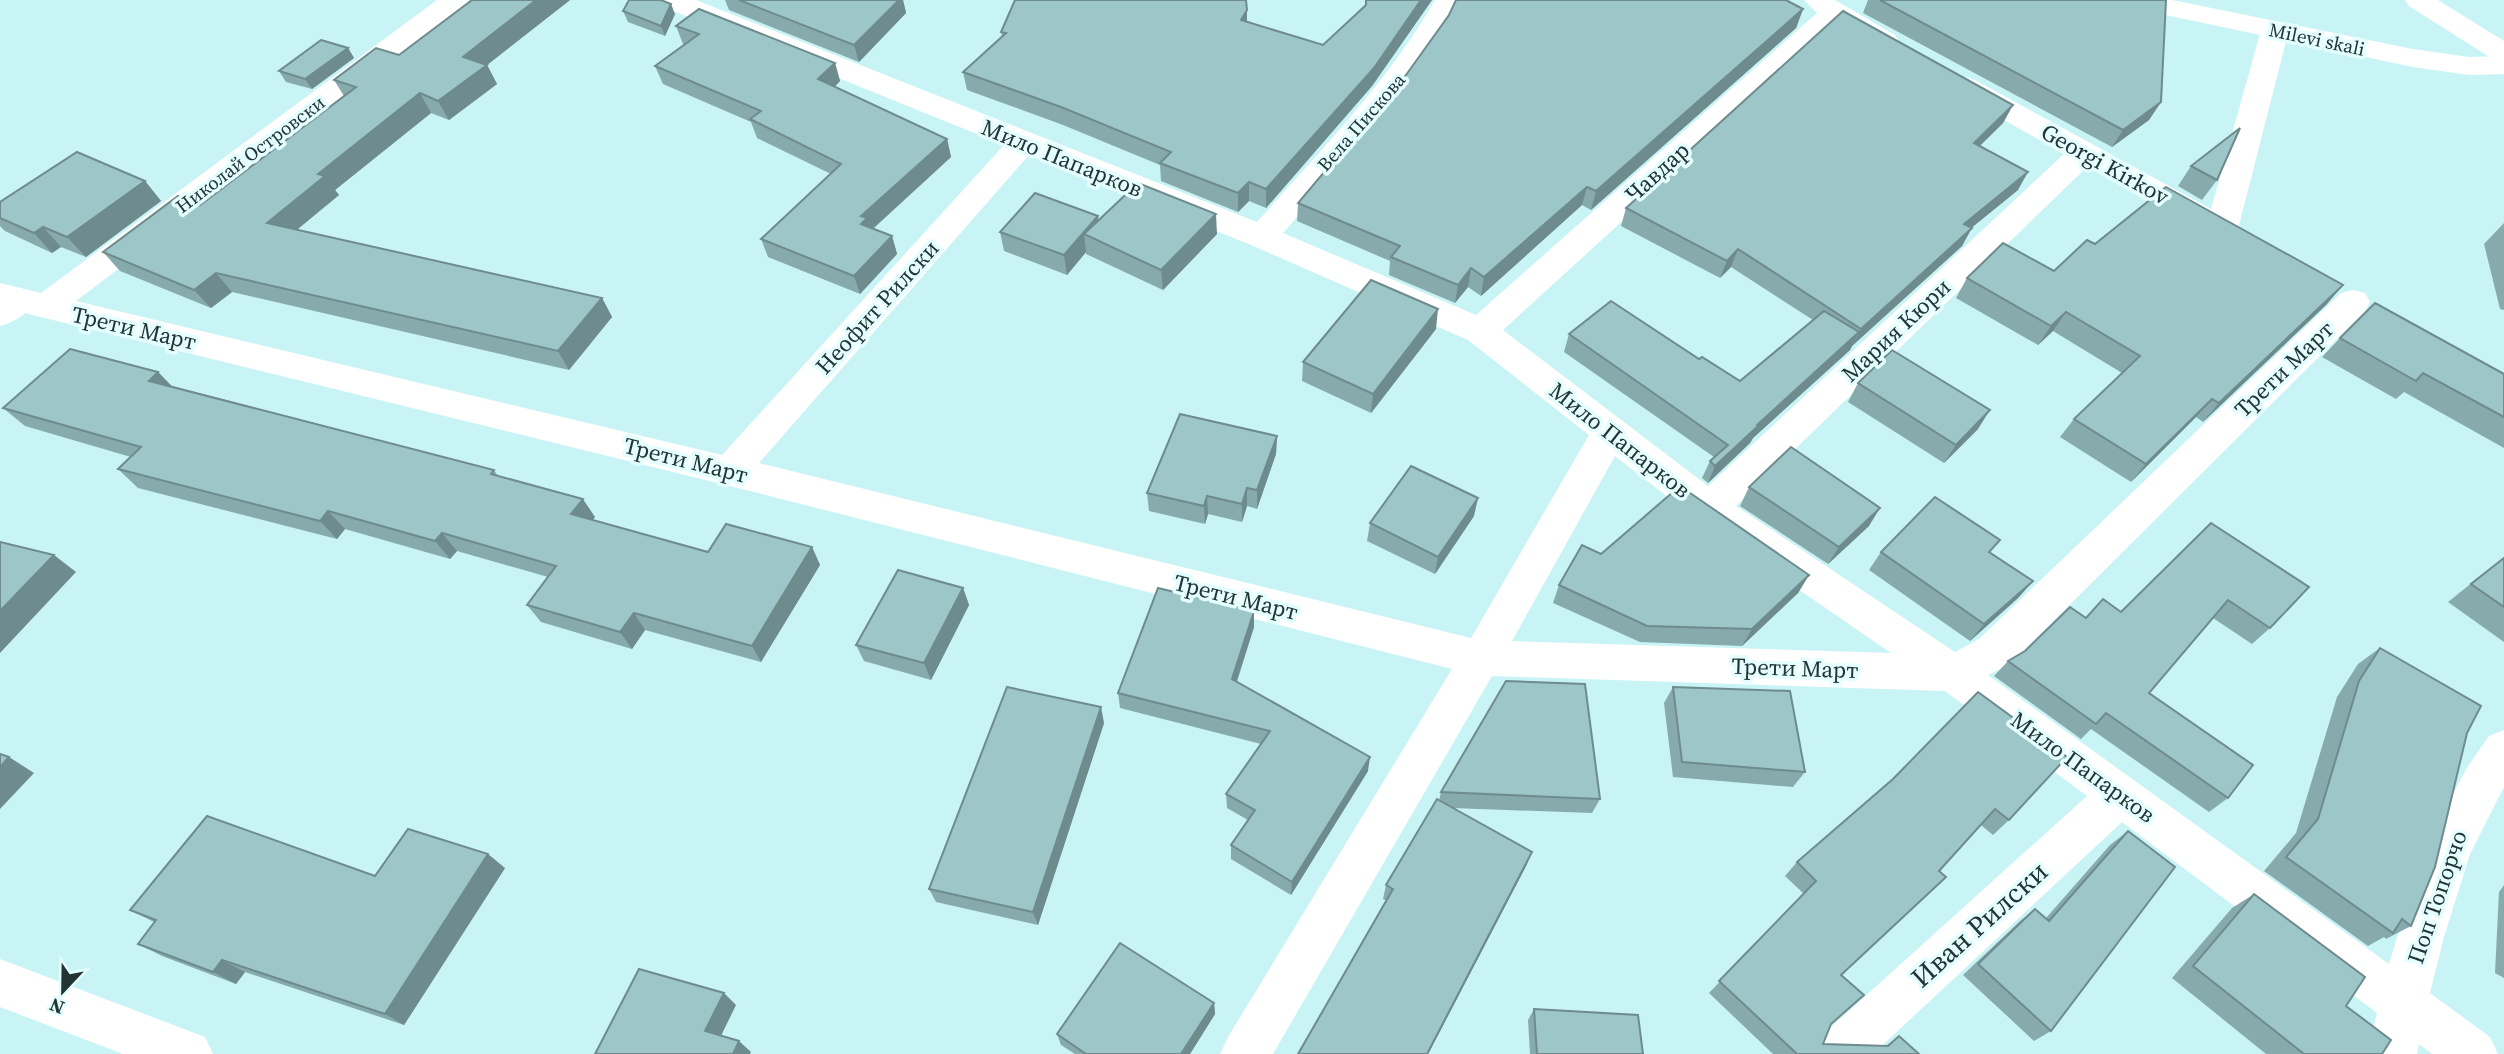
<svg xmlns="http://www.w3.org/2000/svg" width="2504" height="1054" font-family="'Source Serif 4',serif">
  <rect width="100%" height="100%" fill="#c9f4f6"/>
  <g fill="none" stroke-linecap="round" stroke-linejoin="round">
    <!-- service -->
    <path fill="#fff" fill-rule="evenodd" d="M23,292L32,294L36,301C29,313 13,323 0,326V304Z"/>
    <!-- minor -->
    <g fill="#fff" fill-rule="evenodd">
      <path d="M437,0H469L465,6L76,301L722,455L1004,145L661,6L657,0H696L1257,222C1320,151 1387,83 1435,0H1463C1414,87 1348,159 1283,233L1476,315L1817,13L1804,0H1835L1895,35L1899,41L1895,47C1874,52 1854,36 1836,26L1503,330L1708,486L2064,154L1955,92L1950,86L1955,80L1965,77L1975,80L2211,209L2261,30L2265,24L2275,22L2285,24L2289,30L2238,229L2233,237L2222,240L2211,237L2206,228L2192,226L2087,167L1736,506L1955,652L1979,639L2341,293L2353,290L2365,293L2370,302L2365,311L2009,665L1988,675L2389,964L2410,895L2449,801L2468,766L2489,736L2504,730V787L2470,854L2444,937L2430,993L2490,1037L2498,1054H2432L2419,1044L2417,1054H2367L2377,1013L2122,822L1873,1054H1812L1820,1037L2087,796L1945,691L1492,676L1273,1054H1220L1228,1037L1452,669L730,486L0,307V283L41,293ZM1029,155L1251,245L1468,340L1589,435L1471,638L759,463ZM1615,456L1696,519L1891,653L1512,641Z"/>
      <polygon points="2405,0 2438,0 2504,41 2504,63 2494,60 2409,6"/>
      <polygon points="0,959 205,1037 213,1054 123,1054 0,1007"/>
    </g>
    <!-- tertiary -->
    <polygon fill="#fff" fill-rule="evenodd" points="2118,0 2172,0 2413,49 2469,57 2504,56 2504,74 2469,75 2413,67 2132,8 2122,6"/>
  </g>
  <!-- wall -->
  <g fill="#87aaad">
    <polygon points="472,0 570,0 487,65 497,84 449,120 431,113 335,190 339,195 296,230 602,298 612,317 569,370 232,292 211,308 120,271 103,252 200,205 344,96 334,80 399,55"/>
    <polygon points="725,0 903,0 906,13 859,62 729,10"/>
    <polygon points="1246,0 1247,21 1323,45 1365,6 1365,0 1432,0 1372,86 1266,208 1249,201 1238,212 1161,181 1160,165 1063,125 967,90 963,72 1002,36 1001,32"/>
    <polygon points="1868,0 2166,0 2161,102 2149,120 2112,147 1863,13"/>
    <polygon points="1803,9 1796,28 1591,210 1582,205 1481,296 1468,287 1455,303 1389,275 1390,261 1297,221 1298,203 1406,75 1449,15"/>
    <polygon points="623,11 675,14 665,36 628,22"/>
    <polygon points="676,26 835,63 840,81 834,87 947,139 951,157 873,229 892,236 897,254 860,294 768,257 761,239 831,174 757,138 751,122 663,84 655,66 685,44 683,44"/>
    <polygon points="348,48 354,58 312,89 286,82 279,71"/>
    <polygon points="2013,105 2003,123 1980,146 2018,190 1971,228 1962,246 1852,346 1850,350 1753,438 1750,443 1708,483 1702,478 1710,461 1714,457 1564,352 1569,334 1699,359 1740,381 1813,320 1731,267 1720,278 1621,226 1626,208"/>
    <polygon points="2191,166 2217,180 2202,200 2178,186"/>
    <polygon points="145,181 161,201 86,257 61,247 52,253 5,231 0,226 0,202"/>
    <polygon points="1098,216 1098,221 1217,234 1163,290 1086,254 1086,252 1067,275 1004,251 1000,232"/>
    <polygon points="2504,223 2504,310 2500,309 2484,244"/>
    <polygon points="2095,244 2343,285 2326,305 2203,422 2196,417 2131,482 2060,437 2074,419 2122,373 2053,331 2038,345 1956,298 1967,278 2054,271"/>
    <polygon points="1436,329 1371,413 1302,381 1303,362"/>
    <polygon points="2340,338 2504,374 2504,448 2404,392 2396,399 2322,357"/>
    <polygon points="158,372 172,386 494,470 498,476 595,517 592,520 708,552 812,547 820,565 761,662 645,630 632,649 541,622 527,605 548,577 457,551 450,559 345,529 337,539 138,488 118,469 131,457 25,426 3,408"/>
    <polygon points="1858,383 1978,429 1944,463 1848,402"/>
    <polygon points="1277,436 1276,454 1257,509 1247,506 1242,522 1208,514 1205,524 1149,511 1147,493"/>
    <polygon points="1749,487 1869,526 1828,564 1740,506"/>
    <polygon points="1474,516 1435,574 1367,541 1370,523"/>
    <polygon points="2211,523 2270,628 2252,644 2213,618 2149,693 2228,798 2209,812 2091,729 2081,739 1994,676 2008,661 2086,618 2121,612"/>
    <polygon points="1881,552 1990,553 2033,581 2018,598 1970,641 1869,570"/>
    <polygon points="1601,554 1809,575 1798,593 1742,646 1640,642 1553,603 1559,585"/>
    <polygon points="2504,557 2504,642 2448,602"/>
    <polygon points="963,588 969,605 931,680 864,661 856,645"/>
    <polygon points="1254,611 1254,627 1237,682 1368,771 1291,895 1231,859 1231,845 1248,820 1227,808 1226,794 1261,744 1120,708 1118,693"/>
    <polygon points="2380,648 2467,733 2411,926 2386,939 2384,937 2368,946 2264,871 2296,833 2337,697 2358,664"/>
    <polygon points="1673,687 1805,772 1793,787 1673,777 1664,703"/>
    <polygon points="1978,692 2009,820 1993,835 1981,825 1841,975 1831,1024 1823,1044 1886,1046 1899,1036 1919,1054 1773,1054 1709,993 1804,894 1785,876 1797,862 1893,779"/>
    <polygon points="1104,723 1038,925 936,902 929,889"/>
    <polygon points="1441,792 1600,799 1592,813 1452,808 1532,852 1526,866 1428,1054 1298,1054 1387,901 1383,899 1386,885 1439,801"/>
    <polygon points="2128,831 2051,1031 2034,1041 1963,975 2020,921 2035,909 2046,918 2110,845"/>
    <polygon points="505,868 404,1025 245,972 236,984 162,956 138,944 154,922 130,910 375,876"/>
    <polygon points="2504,885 2504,978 2495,973 2499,892"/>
    <polygon points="2254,894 2346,1006 2382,1054 2266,1054 2172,978 2232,908"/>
    <polygon points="1214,1003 1215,1014 1190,1054 1075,1054 1061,1045 1057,1034"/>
    <polygon points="1534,1009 1643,1054 1530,1054 1528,1020"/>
  </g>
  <!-- shaded-wall -->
  <g fill="#6e8b8d">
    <polygon points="536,0 570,0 487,65 497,84 449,120 438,101 463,57"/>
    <polygon points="899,0 903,0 906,13 859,62 854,45"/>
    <polygon points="1421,0 1432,0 1372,86 1266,208 1266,189"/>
    <polygon points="671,4 675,14 665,36 661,26"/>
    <polygon points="1803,9 1796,28 1591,210 1596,191"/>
    <polygon points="1247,10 1247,28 1241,20"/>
    <polygon points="348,48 354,58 312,89 305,79"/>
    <polygon points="835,63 840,81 824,98 818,79"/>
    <polygon points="420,93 431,113 335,190 339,195 281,243 267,223 318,174"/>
    <polygon points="2161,102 2149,120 2112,147 2123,130"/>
    <polygon points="2013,105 2003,123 1964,161 1974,143"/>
    <polygon points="947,139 951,157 870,231 861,224 861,216"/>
    <polygon points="2028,172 2018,190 1954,242 1964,224"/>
    <polygon points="145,181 161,201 86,257 67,237"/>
    <polygon points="1249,182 1249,201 1238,212 1238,193"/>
    <polygon points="1587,187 1582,205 1481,296 1484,277"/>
    <polygon points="1216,214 1217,234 1163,290 1161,270"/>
    <polygon points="1098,216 1100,235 1084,234 1086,252 1067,275 1064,255"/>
    <polygon points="43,227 61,247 52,253 34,233"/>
    <polygon points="1972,228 1962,246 1852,346 1861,329"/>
    <polygon points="892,236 897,254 860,294 854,276"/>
    <polygon points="1738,249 1731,267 1720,278 1727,261"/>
    <polygon points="1471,268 1468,287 1455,303 1458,285"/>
    <polygon points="216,273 232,292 211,308 194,290"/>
    <polygon points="2343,285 2326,305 2203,422 2219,403"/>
    <polygon points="602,298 612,317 569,370 558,351"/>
    <polygon points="1438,309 1436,329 1371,413 1373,394"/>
    <polygon points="2066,312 2053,331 2038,345 2051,326"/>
    <polygon points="1859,332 1850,350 1753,438 1750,443 1708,483 1715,466 1757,425"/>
    <polygon points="158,372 176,391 149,381"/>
    <polygon points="2212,399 2196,417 2131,482 2146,464"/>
    <polygon points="1990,410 1978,429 1944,463 1956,445"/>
    <polygon points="1277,436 1276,454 1257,509 1257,490"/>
    <polygon points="1247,488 1247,506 1242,522 1242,504"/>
    <polygon points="1207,496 1208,514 1205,524 1204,506"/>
    <polygon points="1478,498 1474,516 1435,574 1438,557"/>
    <polygon points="583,499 595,517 583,532 571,514"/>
    <polygon points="1880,508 1869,526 1828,564 1839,547"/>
    <polygon points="328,511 345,529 337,539 320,521"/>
    <polygon points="442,533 457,551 450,559 435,541"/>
    <polygon points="812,547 820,565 761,662 752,646"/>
    <polygon points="54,555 76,572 0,653 0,611"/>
    <polygon points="1809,575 1798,593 1742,646 1752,629"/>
    <polygon points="2033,581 2018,598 1970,641 1984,624"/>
    <polygon points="963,588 969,605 931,680 924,663"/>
    <polygon points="1254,611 1254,627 1232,695 1232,679"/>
    <polygon points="634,613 645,630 632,649 620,632"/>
    <polygon points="1101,707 1104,723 1038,925 1033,912"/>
    <polygon points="9,757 34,773 0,809 0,767"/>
    <polygon points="1370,757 1368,771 1291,895 1292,882"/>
    <polygon points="1532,852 1526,866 1428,1054 1427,1054"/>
    <polygon points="488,854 505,868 404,1025 385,1014"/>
    <polygon points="222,960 245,972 236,984 213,972"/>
    <polygon points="724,993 736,1005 718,1042 705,1031"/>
    <polygon points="1214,1003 1215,1014 1190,1054 1181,1054"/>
    <polygon points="739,1041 751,1052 750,1054 733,1054"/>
  </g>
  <!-- building -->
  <g fill="#9dc6c9" stroke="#6e8b8d" stroke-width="2">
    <polygon points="472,0 536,0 463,57 487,65 438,101 420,93 318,174 325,176 267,223 602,298 558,351 216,273 194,290 103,252 178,196 200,205 356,87 334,80 376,48 399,55"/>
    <polygon points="629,0 661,0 671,4 661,26 623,11"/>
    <polygon points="739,0 899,0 854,45"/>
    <polygon points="1015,0 1246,0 1247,10 1241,20 1323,45 1366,5 1366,0 1421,0 1374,68 1266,189 1249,182 1238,193 1160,163 1171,152 1061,107 963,72 1006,33 1001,32"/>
    <polygon points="1456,0 1786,0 1803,9 1596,191 1587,187 1484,277 1471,268 1458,285 1391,257 1400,246 1298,203 1406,75 1449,15"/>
    <polygon points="1880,0 2166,0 2161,102 2123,130"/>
    <polygon points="699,9 835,63 818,79 947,139 861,216 867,218 861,224 892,236 854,276 761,239 841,164 750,119 761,111 655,66 699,34 676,26"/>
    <polygon points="1843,11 2013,105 1974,143 2028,172 1964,224 1972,228 1861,329 1738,249 1727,261 1626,208"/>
    <polygon points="321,40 348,48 305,79 279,71"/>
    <polygon points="2240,128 2217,180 2191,166"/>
    <polygon points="77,152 145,181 67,237 43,227 34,233 0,218 0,202"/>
    <polygon points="1138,183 1216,214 1161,270 1084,234"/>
    <polygon points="2166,187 2343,285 2219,403 2212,399 2146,464 2074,419 2140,356 2066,312 2051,326 1967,278 2003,243 2054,271 2087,240 2095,244"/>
    <polygon points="1035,193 1098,216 1064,255 1000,232"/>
    <polygon points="1371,280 1438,309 1373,394 1303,362"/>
    <polygon points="1611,301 1699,359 1702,357 1740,381 1824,311 1859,332 1757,425 1758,426 1715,466 1710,461 1728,445 1569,334"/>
    <polygon points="2375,303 2504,374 2504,417 2423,373 2416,381 2340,338"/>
    <polygon points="70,349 158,372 149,381 494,470 491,474 583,499 571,514 708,552 726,524 812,547 752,646 634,613 620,632 527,605 556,566 442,533 435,541 328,511 320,521 118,469 141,447 3,408"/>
    <polygon points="1892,350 1990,410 1956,445 1858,383"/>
    <polygon points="1180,414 1277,436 1257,490 1247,488 1242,504 1207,496 1204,506 1147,493"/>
    <polygon points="1791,447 1880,508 1839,547 1749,487"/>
    <polygon points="1411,466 1478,498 1438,557 1370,523"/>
    <polygon points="1680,486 1809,575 1752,629 1647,626 1559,585 1582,545 1601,554"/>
    <polygon points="1935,497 2000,540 1989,552 2033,581 1984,624 1881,552"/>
    <polygon points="2211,523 2309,587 2270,628 2228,600 2149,693 2253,765 2228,798 2106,713 2096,724 2008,661 2025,651 2070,607 2086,618 2103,599 2121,612"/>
    <polygon points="0,542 54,555 0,611"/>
    <polygon points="2504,558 2504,607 2471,584"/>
    <polygon points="898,570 963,588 924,663 856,645"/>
    <polygon points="1158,588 1254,611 1232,679 1370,757 1292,882 1231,845 1255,810 1226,794 1270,731 1118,693"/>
    <polygon points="2380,648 2481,706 2467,733 2435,867 2411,926 2402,919 2393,933 2286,857 2318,819 2359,681"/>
    <polygon points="1506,681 1585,684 1600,799 1441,792"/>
    <polygon points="1007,687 1101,707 1033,912 929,889"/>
    <polygon points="1673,687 1790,691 1805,772 1682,762"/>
    <polygon points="1978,692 2067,757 2009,820 1995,809 1939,871 1946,877 1841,975 1864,995 1831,1024 1823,1044 1888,1046 1899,1036 1919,1054 1797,1054 1719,981 1816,881 1797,862 1893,779"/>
    <polygon points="0,754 9,757 0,767"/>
    <polygon points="1437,799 1532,852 1427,1054 1298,1054 1393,889 1386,885"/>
    <polygon points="207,816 375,876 408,829 488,854 385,1014 222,960 213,972 138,944 156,920 130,910"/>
    <polygon points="2128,831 2175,867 2051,1031 1978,964 2035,909 2049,921"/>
    <polygon points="2254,894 2365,977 2346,1006 2391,1040 2382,1054 2304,1054 2193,966"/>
    <polygon points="1120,943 1214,1003 1181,1054 1086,1054 1057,1034"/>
    <polygon points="639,969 724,993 705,1031 739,1041 733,1054 595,1054"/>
    <polygon points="1534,1009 1638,1015 1643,1054 1537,1054"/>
  </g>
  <g text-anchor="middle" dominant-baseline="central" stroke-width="7" stroke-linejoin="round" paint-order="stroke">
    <!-- far-street labels -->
    <g font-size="19" fill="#233435" stroke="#e4fdff">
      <text transform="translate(2317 39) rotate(12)">Milevi skali</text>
      <text transform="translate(1361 122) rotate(-49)">Вела Пискова</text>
      <text transform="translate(250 154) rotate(-37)">Николай Островски</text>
    </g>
    <!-- street labels -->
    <g font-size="23" fill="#233435" stroke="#e4fdff">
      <text transform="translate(1062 158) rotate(22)">Мило Папарков</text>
      <text transform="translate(2105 164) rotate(29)">Georgi Kirkov</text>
      <text transform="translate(1657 172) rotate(-42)">Чавдар</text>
      <text transform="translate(877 307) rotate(-48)">Неофит Рилски</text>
      <text transform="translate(134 328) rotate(13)">Трети Март</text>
      <text transform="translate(1896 330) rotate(-43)">Мария Кюри</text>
      <text transform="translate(2284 369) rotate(-44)">Трети Март</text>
      <text transform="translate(1620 440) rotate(38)">Мило Папарков</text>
      <text transform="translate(686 460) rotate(14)">Трети Март</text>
      <text transform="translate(1236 597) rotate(14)">Трети Март</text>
      <text transform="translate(1795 668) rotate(2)">Трети Март</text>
      <text transform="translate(2083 767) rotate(36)">Мило Папарков</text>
      <text transform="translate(2437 897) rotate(-71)">Поп Топорчо</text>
    </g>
    <!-- near-street labels -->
    <g font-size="28" fill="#233435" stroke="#e4fdff">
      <text transform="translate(1979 924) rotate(-42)">Иван Рилски</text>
    </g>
  </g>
  <!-- north arrow -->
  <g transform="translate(63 991) rotate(202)" stroke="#e4fdff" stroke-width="5" paint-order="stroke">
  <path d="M0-5L12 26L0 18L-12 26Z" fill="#233435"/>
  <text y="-10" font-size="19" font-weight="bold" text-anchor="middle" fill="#233435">N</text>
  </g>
</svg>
